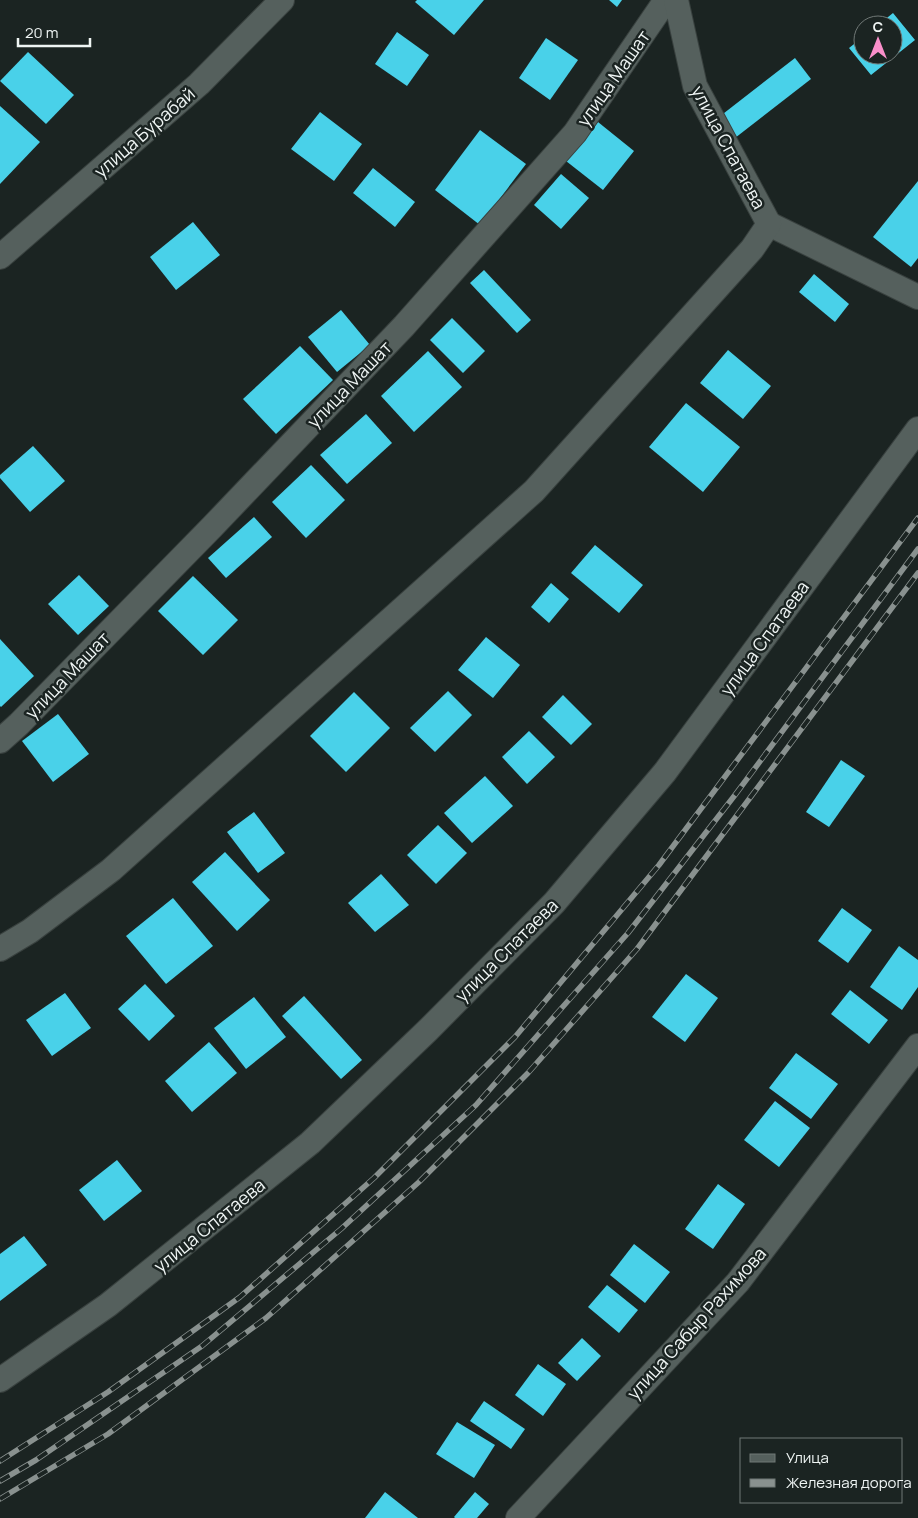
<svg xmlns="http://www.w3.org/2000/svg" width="918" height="1518" font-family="Manrope,sans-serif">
  <rect width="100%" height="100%" fill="#1b2422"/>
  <!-- building -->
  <g fill="#49d1e9">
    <polygon points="417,0 484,0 454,35 415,2"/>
    <polygon points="609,0 622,0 617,7"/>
    <polygon points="893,13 915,40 871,75 849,48 863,37 863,55 893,55 893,25 878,25"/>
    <polygon points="397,32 429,55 407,86 375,64"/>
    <polygon points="546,38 578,60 550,100 519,78"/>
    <polygon points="28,52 74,95 46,124 0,81"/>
    <polygon points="795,58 811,79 735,138 719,117"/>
    <polygon points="0,106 40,142 0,184"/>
    <polygon points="320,112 362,144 334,181 291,149"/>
    <polygon points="598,122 634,151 603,190 566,161"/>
    <polygon points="480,130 526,164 480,225 435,190"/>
    <polygon points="373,168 415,202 395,227 353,193"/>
    <polygon points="561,174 589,198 561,229 534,205"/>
    <polygon points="918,181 918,258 911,267 873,237"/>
    <polygon points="193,222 220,255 176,290 150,257"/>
    <polygon points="484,270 531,320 517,333 470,283"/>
    <polygon points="814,274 849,304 835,322 799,292"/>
    <polygon points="341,310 370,345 337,372 308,337"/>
    <polygon points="452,318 485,351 463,373 430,340"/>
    <polygon points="300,346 333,380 276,434 243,399"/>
    <polygon points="728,350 771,386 743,419 700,383"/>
    <polygon points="428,351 462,387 414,432 381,396"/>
    <polygon points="686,403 740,447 703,492 649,447"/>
    <polygon points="366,414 392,443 347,484 320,455"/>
    <polygon points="33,446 65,481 30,512 0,478 0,475"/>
    <polygon points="311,465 345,500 306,538 272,502"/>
    <polygon points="254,517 272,537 226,578 208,558"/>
    <polygon points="595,545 643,585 619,613 571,573"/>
    <polygon points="79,575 109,606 78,635 48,604"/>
    <polygon points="193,576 238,620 203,655 158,611"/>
    <polygon points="551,583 569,599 549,623 531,607"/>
    <polygon points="486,637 520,665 493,698 458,670"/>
    <polygon points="0,639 34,676 1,707 0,706"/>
    <polygon points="448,691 472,715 435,752 410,728"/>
    <polygon points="354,692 390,728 346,772 310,736"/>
    <polygon points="563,695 592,724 571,745 542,717"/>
    <polygon points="58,714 89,754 53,782 22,741"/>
    <polygon points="529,731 555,757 527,784 502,757"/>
    <polygon points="841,760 865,776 829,827 806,812"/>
    <polygon points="485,776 513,806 472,843 444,813"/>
    <polygon points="254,812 285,853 258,873 227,832"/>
    <polygon points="438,825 467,853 436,884 407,855"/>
    <polygon points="225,852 270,900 237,931 192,882"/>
    <polygon points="381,874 409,905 375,932 348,903"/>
    <polygon points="173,898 213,946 166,984 126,936"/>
    <polygon points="842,908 872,930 848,963 818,941"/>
    <polygon points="899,946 918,960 918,987 902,1010 870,987"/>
    <polygon points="686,974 718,998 685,1042 652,1017"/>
    <polygon points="145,984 175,1016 149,1041 118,1009"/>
    <polygon points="850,990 888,1020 869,1044 831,1014"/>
    <polygon points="65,993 91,1028 52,1056 26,1020"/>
    <polygon points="304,996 362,1060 341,1079 282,1016"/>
    <polygon points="254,997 286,1037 246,1069 214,1028"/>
    <polygon points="209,1042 237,1073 192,1112 165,1081"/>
    <polygon points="796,1053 838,1084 811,1119 769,1088"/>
    <polygon points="775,1101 810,1128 779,1167 744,1140"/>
    <polygon points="117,1160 142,1191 104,1221 79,1190"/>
    <polygon points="718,1184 745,1204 713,1249 685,1229"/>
    <polygon points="24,1236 47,1265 0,1301 0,1254"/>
    <polygon points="634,1244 670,1272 645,1303 610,1275"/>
    <polygon points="607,1285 638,1310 619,1333 588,1307"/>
    <polygon points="582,1338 601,1356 577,1381 558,1363"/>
    <polygon points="538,1364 566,1384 543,1416 515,1395"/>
    <polygon points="484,1401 525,1429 511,1449 470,1421"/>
    <polygon points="457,1422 495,1445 474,1478 436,1454"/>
    <polygon points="385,1492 418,1518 365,1518"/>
    <polygon points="475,1492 489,1504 477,1518 455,1518 454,1517"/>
  </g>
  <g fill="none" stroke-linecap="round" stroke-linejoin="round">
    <defs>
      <g id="minor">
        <polyline points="769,224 918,297"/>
        <polyline points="0,257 199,84 282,0"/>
        <polyline points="0,741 19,724 212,527 404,326 575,133 666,0"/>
        <polyline points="0,949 30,931 111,870 534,491 752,249 769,224 695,86 676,0"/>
        <polyline points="0,1380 108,1305 310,1143 428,1030 554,903 665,772 918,429"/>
        <polyline points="518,1518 738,1282 918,1046"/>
      </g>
    </defs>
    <!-- minor casing -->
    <use href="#minor" stroke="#39413f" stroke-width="26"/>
    <!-- minor -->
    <use href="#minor" stroke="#55605d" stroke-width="24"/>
    <defs>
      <g id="rail">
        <polyline points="0,1461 108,1392 240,1297 374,1178 515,1037 659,865 918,518"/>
        <polyline points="0,1481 36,1460 202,1346 341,1229 476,1105 628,933 735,795 918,549"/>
        <polyline points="0,1499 108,1434 266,1318 419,1182 528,1073 637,949 918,573"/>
      </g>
    </defs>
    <!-- rail casing -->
    <use href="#rail" stroke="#89918f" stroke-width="5.5"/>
    <!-- rail -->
    <use href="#rail" stroke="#1b2422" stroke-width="4" stroke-dasharray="11" stroke-linecap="butt"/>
  </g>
  <g text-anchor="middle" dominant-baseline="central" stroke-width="5" stroke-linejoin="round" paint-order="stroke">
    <!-- street labels -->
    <g font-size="18" fill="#eff5f4" stroke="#1b2422">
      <text transform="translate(613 78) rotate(-55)">улица Машат</text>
      <text transform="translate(144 132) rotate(-41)">улица Бурабай</text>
      <text transform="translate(729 147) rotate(62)">улица Спатаева</text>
      <text transform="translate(349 384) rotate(-46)">улица Машат</text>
      <text transform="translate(764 638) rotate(-54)">улица Спатаева</text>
      <text transform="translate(67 675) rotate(-46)">улица Машат</text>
      <text transform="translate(506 950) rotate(-45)">улица Спатаева</text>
      <text transform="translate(209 1225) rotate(-39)">улица Спатаева</text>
      <text transform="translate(696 1323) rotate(-48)">улица Сабыр Рахимова</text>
    </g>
  </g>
  <!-- legend -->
  <rect x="740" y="1438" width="162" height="65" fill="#1b2422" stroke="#707876"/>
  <rect x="750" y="1454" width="25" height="8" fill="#55605d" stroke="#707876"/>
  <text x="786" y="1463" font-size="15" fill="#eff5f4">Улица</text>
  <rect x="750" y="1479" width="25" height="8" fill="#89918f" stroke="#707876"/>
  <text x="786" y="1488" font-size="15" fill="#eff5f4">Железная дорога</text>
  <!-- north arrow -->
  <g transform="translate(878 40)"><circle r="24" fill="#1b2422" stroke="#707876"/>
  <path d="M0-4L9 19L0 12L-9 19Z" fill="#f98fca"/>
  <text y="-8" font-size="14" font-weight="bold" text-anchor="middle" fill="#eff5f4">С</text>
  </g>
  <!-- scale -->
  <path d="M18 38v8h72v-8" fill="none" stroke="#eff5f4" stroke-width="2.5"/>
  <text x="25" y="38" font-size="15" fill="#eff5f4" stroke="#1b2422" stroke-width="4" paint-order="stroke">20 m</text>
</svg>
